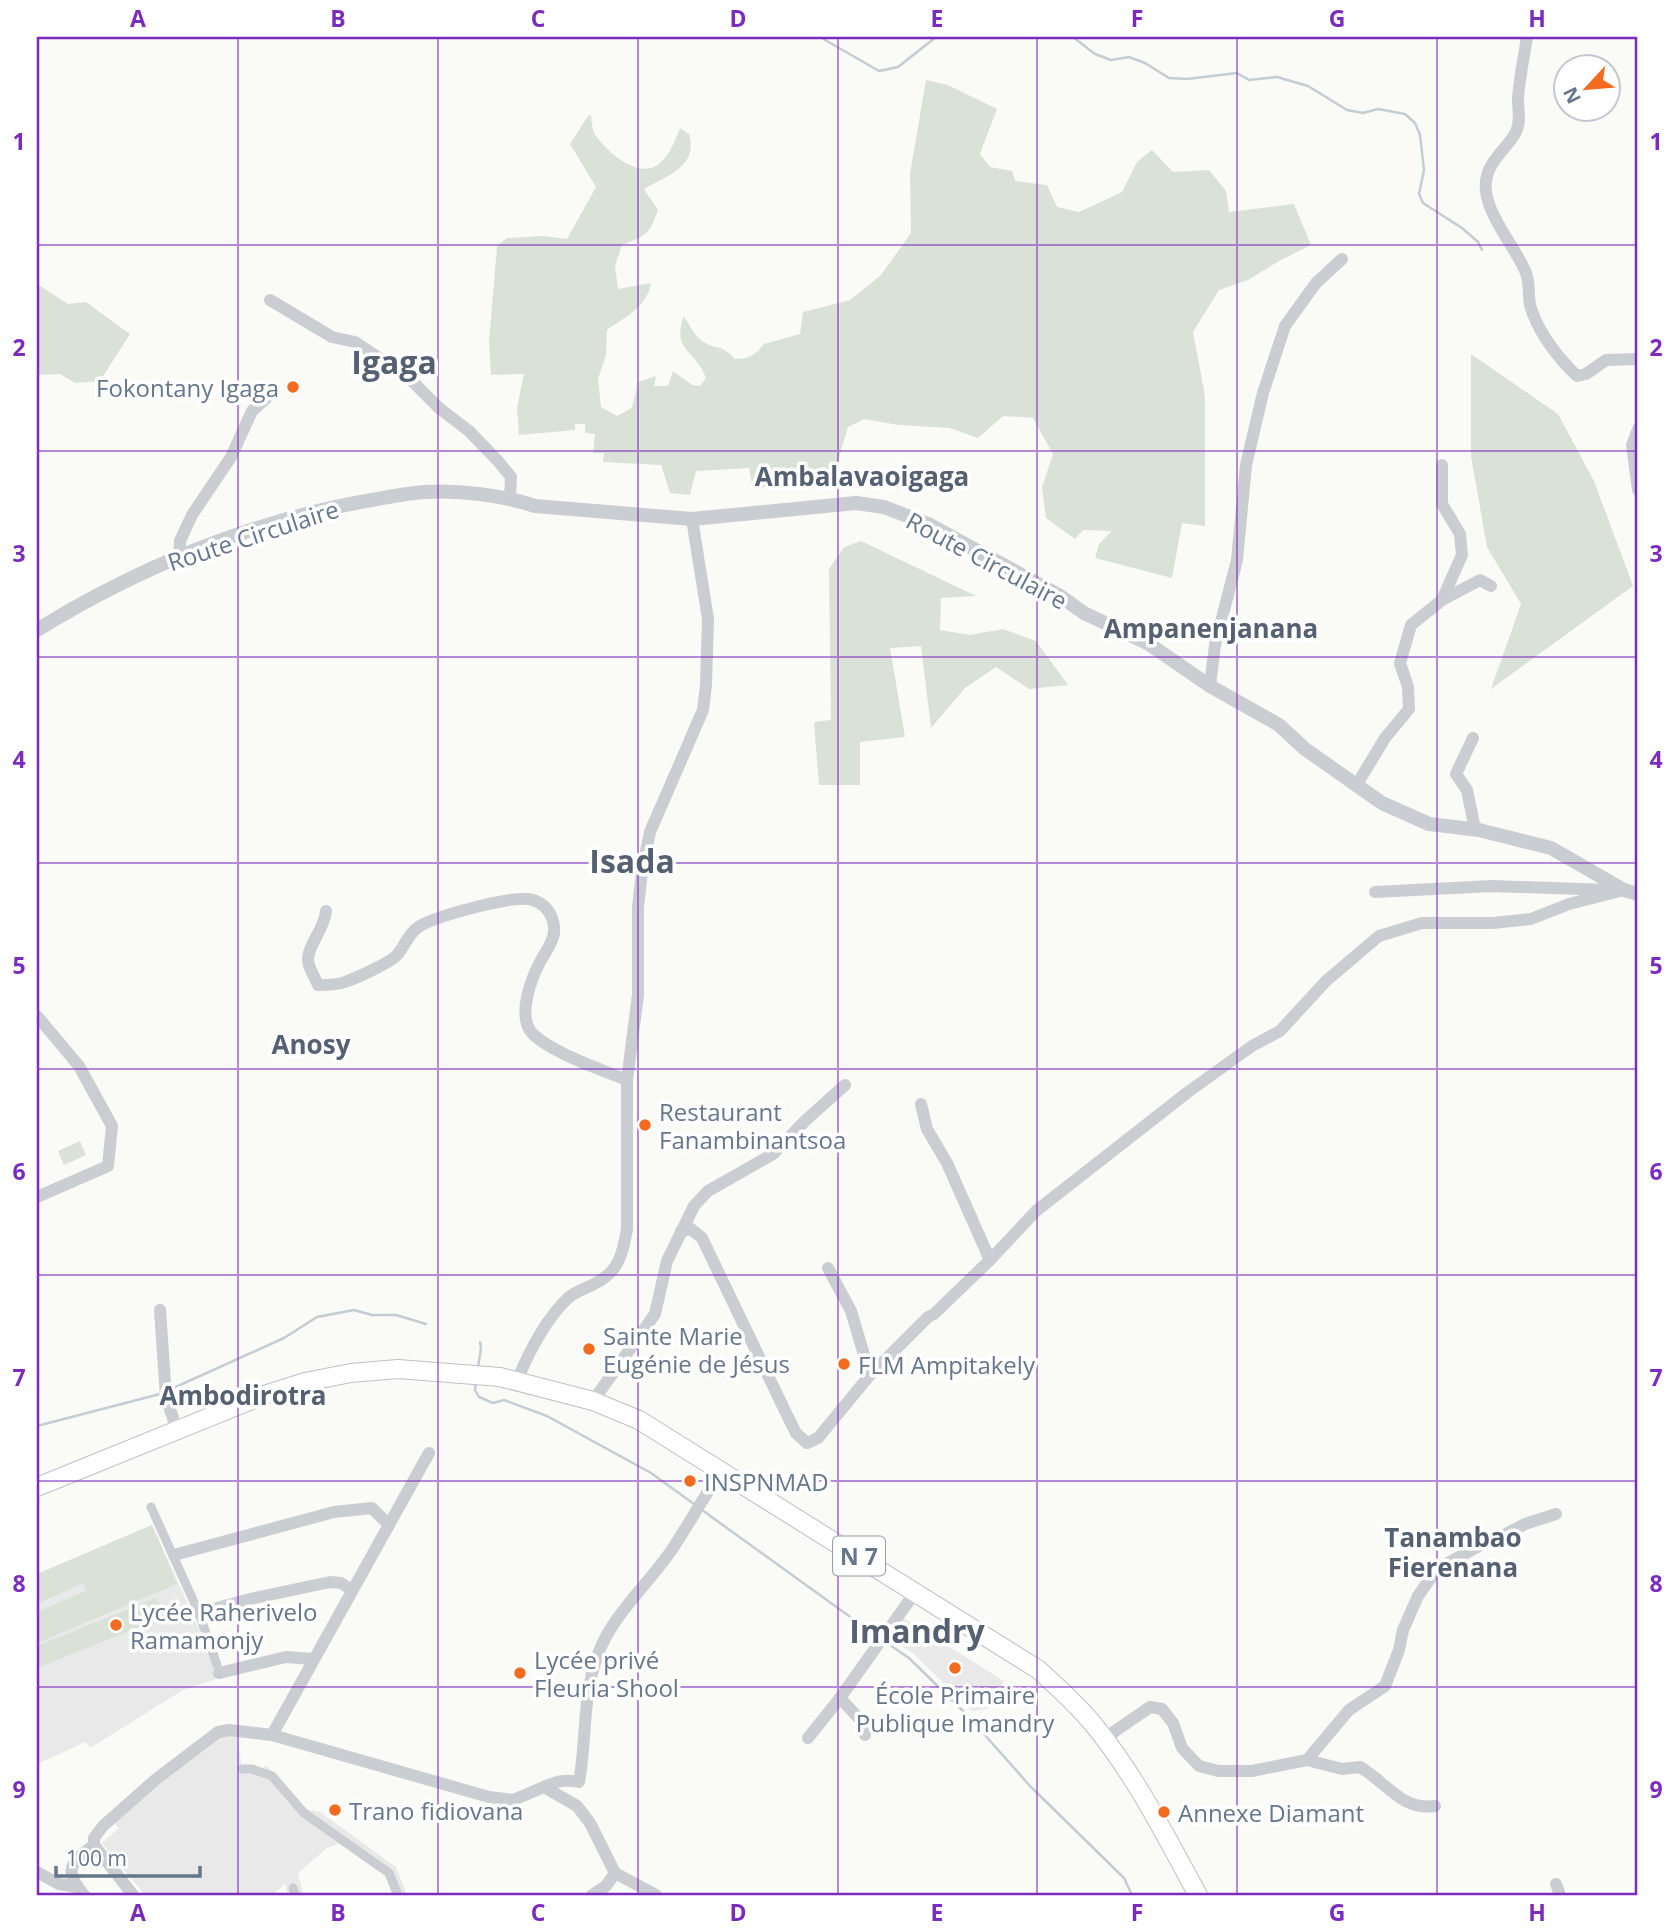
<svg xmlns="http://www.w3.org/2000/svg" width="1675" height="1932" font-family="'Open Sans',sans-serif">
  <rect width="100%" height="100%" fill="#fafaf7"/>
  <!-- built -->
  <g fill="#e8e9e8">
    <polygon points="152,1525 221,1677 183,1690 90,1748 86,1742 39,1763 37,1754 37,1574"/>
    <polygon points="903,1618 1004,1681 987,1709 972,1711 914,1654 889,1637"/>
    <polygon points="237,1734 243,1775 251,1769 256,1770 267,1766 304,1809 320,1812 396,1867 407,1895 392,1895 386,1877 375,1866 340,1843 327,1848 298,1873 303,1895 288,1895 285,1884 272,1895 145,1895 102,1843 119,1828 112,1821 215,1739 224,1735"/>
  </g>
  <!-- green -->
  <g fill="#dae2d8">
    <path d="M926,80L948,85L997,109L980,154L990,167L1012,171L1015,181L1047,185L1057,207L1079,212L1122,192L1137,162L1152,150L1173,172L1209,170L1226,191L1229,212L1294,204L1311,245L1279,261L1248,280L1219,290L1193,332L1205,396V526L1182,523L1172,578L1095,558L1099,544L1112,531L1083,530L1075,539L1046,518L1042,487L1053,454L1033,418L1003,416L978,438L950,428L898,425L864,419L848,427L836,467L753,490L749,468L696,471L690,495L670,493L661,465L603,462L604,453H593L595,434L585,433V424H575V430L519,435L517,408L524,374L491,375L489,342L497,246L507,238L544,236L567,239L596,187L570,144L588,116L591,115C592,122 592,131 596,136C608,153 641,182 661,162C671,153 675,140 680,128L689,134C699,166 667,176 644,189L658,210C650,234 646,236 622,245L615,266L618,289L651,283C647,307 625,317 607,330L606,355L598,379L601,407L617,416L632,408L638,382L656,376L654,386H668L673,371L692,385L700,386L706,378C695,349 671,351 684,316C690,326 695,337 705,343C720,351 720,343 735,359C748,359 756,355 764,344L800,334L803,312L850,300L881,275L911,233L910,174Z"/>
    <polygon points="37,284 68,304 86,302 130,334 100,381 75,383 60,374 37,375"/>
    <polygon points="1471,354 1558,414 1594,481 1633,586 1491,689 1521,604 1487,547 1471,456"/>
    <polygon points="861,541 976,596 941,598 940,630 970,635 1003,629 1036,641 1068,685 1029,689 996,667 965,688 931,728 921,646 890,648 905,737 860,742 860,785 819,785 814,722 831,720 829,569 844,547"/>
    <polygon points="80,1141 86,1155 64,1165 58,1151"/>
    <polygon points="152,1525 177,1584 37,1643 37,1612 86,1591 83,1583 37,1604 37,1574"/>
    <polygon points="156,1598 164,1617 37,1668 37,1646"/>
  </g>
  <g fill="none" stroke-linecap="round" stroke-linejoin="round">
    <!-- stream -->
    <g stroke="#c3cdd3" stroke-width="2.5">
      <polyline points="820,37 879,71 898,67 936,37"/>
      <polyline points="1073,37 1095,54 1111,60 1129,57 1145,63 1169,78 1187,79 1237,73 1249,80 1277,77 1308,86 1347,110 1363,113 1378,109 1405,114 1415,123 1420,135 1424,170 1419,194 1423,203 1462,228 1478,242 1482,250"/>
      <polyline points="478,1367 481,1349 480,1342"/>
      <polyline points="476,1383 475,1390 479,1397 493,1403 504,1400 547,1416 651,1473 694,1504"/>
      <polyline points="169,1390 284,1338 317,1317 354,1310 372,1315 396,1315 426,1324"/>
      <polyline points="37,1426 160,1394"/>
      <polyline points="702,1510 878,1637"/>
      <polyline points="884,1641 909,1658 967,1715 1030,1786 1124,1878 1132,1895"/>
    </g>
    <defs>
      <path id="primary" d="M37,1487L264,1395L305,1382L351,1373L398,1369L500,1377L593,1401L639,1420L1039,1670C1057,1687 1077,1704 1093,1724C1136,1776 1166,1837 1198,1895"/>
    </defs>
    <!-- primary casing -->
    <use href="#primary" stroke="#bdc0c5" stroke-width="20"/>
    <!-- pedestrian -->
    <g stroke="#cacdd1" stroke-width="9">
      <polyline points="151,1507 199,1613 217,1665"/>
      <polyline points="242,1769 252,1769 272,1776 304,1813 389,1873 398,1895"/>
      <polyline points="293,1888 295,1895"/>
    </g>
    <!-- minor -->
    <g stroke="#cacdd1" stroke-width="12">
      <path d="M1527,37C1524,58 1519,79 1518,100C1518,111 1521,121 1516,132C1508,147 1491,159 1487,176C1478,207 1516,246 1526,273C1530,283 1528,295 1530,305C1537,331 1558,358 1577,376L1586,374L1606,360L1638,359"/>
      <polyline points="270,300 332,337 355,342 409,378 439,408 469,431 498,461 511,477 510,498"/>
      <polyline points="1638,429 1632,445 1638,490"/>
      <polyline points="1442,465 1442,504 1460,534 1462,555 1442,600"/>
      <polyline points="179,557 180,541 192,515 231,457 252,411 272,393"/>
      <polyline points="1210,686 1215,645 1237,560 1246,465 1263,393 1285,326 1316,283 1342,259"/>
      <polyline points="1473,738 1456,774 1467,790 1475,829"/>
      <polyline points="1356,786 1385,738 1409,709 1408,687 1400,663 1411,625 1442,600 1480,580 1491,586"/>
      <polyline points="1375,892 1492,886 1609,890"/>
      <path d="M326,911C325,928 308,945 308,959C308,968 315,977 318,985C327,985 337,985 345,982C356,978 390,963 397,955C405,946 408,933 420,926C437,916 515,894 533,900C542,903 549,910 552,918C559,936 548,947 540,962C531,979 517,1016 532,1033C550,1052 602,1070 627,1080"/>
      <polyline points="37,1016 79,1066 112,1126 108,1166 37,1197"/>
      <polyline points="921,1104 927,1129 947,1163 990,1260"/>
      <polyline points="681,1231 691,1229 702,1238 787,1415 796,1433 807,1443 818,1438 870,1375 928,1317 934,1314 990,1260 1036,1211 1188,1092 1252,1046 1280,1031 1326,981 1379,936 1422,923 1493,923 1531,919 1569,904 1624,890"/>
      <polyline points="828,1268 851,1311 870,1375"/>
      <polyline points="160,1310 166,1397 177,1430"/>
      <path d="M517,1381C528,1354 546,1319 568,1298C576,1291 587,1288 596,1283C619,1271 623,1253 627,1229V1080L638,995V907L642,871L650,832L703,710L706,685L708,619L692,519"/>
      <polyline points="593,1401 655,1314 667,1261 694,1206 708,1191 773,1154 805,1121 845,1085"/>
      <polyline points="174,1555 334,1512 372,1508 389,1525"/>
      <polyline points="199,1613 250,1599 330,1582 341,1583 352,1590"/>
      <polyline points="219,1673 286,1657 313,1659"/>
      <polyline points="840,1698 865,1725 865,1735"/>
      <polyline points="272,1735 429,1453"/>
      <polyline points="808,1738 840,1698 916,1591"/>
      <polyline points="1105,1738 1150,1707 1162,1709 1173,1723 1182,1748 1199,1766 1218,1771 1252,1771 1307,1760 1349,1710 1385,1686 1399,1650 1403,1630 1418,1596 1437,1569 1479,1546 1487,1540 1500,1537 1525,1524 1556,1514"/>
      <path d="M1307,1760L1342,1769L1360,1767C1387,1783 1402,1811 1435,1806"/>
      <path d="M544,1787C557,1781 565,1779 579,1782C586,1744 583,1704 594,1666C607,1618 646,1588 673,1548C690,1522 704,1496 722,1471"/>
      <polyline points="94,1845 94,1838 103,1826 155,1780 218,1732 229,1730 272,1735 489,1797 513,1800 544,1787 577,1806 590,1823 615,1873 656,1895"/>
      <polyline points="37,1872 59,1884 78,1887"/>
      <polyline points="1556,1884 1560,1895"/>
      <path d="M84,1895C63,1870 70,1863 94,1845L133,1895"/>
      <polyline points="592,1895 606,1886 615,1873"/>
    </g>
    <!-- tertiary -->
    <path stroke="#cacdd1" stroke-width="14" d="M37,630C139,567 254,520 372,500C389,497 407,493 425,492C459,490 502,495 535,506L692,519L856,503L884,507L928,524L1060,596L1084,613L1149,644L1210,686L1279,725L1305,749L1382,803L1429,824L1479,830L1551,848L1624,890L1638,894"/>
    <!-- primary -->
    <use href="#primary" stroke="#fff" stroke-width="18"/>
  </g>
  <!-- grid -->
  <path fill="none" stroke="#7b2cbf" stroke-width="2" stroke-opacity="0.55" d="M238,37V1895M438,37V1895M638,37V1895M838,37V1895M1037,37V1895M1237,37V1895M1437,37V1895M37,245H1638M37,451H1638M37,657H1638M37,863H1638M37,1069H1638M37,1275H1638M37,1481H1638M37,1687H1638"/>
  <!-- markers -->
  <g fill="#f36b1e" stroke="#fff" stroke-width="2.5">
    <circle cx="293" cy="387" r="7"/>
    <circle cx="645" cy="1125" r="7"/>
    <circle cx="589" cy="1349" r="7"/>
    <circle cx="844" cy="1364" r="7"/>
    <circle cx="690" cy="1481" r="7"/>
    <circle cx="116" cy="1625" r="7"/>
    <circle cx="955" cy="1668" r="7"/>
    <circle cx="520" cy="1673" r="7"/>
    <circle cx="335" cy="1810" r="7"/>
    <circle cx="1164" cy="1812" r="7"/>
  </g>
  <g text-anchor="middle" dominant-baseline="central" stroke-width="7" stroke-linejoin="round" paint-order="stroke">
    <!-- shield labels -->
    <rect fill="#fff" stroke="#949fae" stroke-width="2" x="833" y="1536.5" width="52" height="39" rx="5"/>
    <g font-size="23" font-weight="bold" fill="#66768b">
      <text x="859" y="1556">N 7</text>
    </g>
    <!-- poi labels -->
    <g font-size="24" fill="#66768b" stroke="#fff" text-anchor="start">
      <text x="279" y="387" text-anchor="end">Fokontany Igaga</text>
      <text x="659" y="1111">Restaurant<tspan x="659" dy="28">Fanambinantsoa</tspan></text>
      <text x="603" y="1335">Sainte Marie<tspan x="603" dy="28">Eugénie de Jésus</tspan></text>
      <text x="858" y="1364">FLM Ampitakely</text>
      <text x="704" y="1481">INSPNMAD</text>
      <text x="130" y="1611">Lycée Raherivelo<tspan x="130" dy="28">Ramamonjy</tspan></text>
      <text x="534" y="1659">Lycée privé<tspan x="534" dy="28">Fleuria Shool</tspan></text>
      <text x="955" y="1694" text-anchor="middle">École Primaire<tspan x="955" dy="28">Publique Imandry</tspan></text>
      <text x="349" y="1810">Trano fidiovana</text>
      <text x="1178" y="1812">Annexe Diamant</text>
    </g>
    <!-- street labels -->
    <g font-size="24" fill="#66768b" stroke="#fff">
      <text transform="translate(253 535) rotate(-18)">Route Circulaire</text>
      <text transform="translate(987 560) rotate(28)">Route Circulaire</text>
    </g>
    <!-- neighbourhood labels -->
    <g font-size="26" font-weight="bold" fill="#556070" stroke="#fff">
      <text x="862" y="476">Ambalavaoigaga</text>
      <text x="1211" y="628">Ampanenjanana</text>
      <text x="311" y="1044">Anosy</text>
      <text x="243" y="1395">Ambodirotra</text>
      <text x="1453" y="1537">Tanambao<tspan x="1453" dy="30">Fierenana</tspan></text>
    </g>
    <!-- district labels -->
    <g font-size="32" font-weight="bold" fill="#556070" stroke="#fff">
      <text x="394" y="361">Igaga</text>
      <text x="632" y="860">Isada</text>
      <text x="917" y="1630">Imandry</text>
    </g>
  </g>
  <!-- border -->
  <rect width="1675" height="1932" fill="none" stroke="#ffffff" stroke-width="77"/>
  <!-- north arrow -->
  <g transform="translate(1587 88) rotate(244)"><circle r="33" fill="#ffffff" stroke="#c2c8d1" stroke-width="2"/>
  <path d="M0-5L12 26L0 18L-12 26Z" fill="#f36b1e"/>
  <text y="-10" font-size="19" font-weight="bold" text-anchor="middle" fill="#66768b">N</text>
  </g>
  <!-- scale -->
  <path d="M56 1866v10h144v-10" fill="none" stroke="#66768b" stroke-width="3.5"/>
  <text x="66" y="1866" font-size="21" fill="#66768b" stroke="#ffffff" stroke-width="5" paint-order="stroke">100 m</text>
  <rect x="38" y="38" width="1598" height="1856" fill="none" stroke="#7b2cbf" stroke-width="2.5"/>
  <g font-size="23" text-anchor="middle" font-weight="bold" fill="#7b2cbf">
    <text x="138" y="27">A</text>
    <text x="338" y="27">B</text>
    <text x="538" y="27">C</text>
    <text x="738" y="27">D</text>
    <text x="937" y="27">E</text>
    <text x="1137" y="27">F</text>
    <text x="1337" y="27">G</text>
    <text x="1537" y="27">H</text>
    <text x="19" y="150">1</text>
    <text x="1656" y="150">1</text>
    <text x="19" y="356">2</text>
    <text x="1656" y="356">2</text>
    <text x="19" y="562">3</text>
    <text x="1656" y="562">3</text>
    <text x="19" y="768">4</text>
    <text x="1656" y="768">4</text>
    <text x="19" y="974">5</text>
    <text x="1656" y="974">5</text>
    <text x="19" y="1180">6</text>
    <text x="1656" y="1180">6</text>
    <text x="19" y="1386">7</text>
    <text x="1656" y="1386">7</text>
    <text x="19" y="1592">8</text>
    <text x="1656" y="1592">8</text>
    <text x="19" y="1798">9</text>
    <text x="1656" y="1798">9</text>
    <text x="138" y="1921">A</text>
    <text x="338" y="1921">B</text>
    <text x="538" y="1921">C</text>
    <text x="738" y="1921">D</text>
    <text x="937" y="1921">E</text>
    <text x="1137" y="1921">F</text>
    <text x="1337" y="1921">G</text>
    <text x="1537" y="1921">H</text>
  </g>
</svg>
